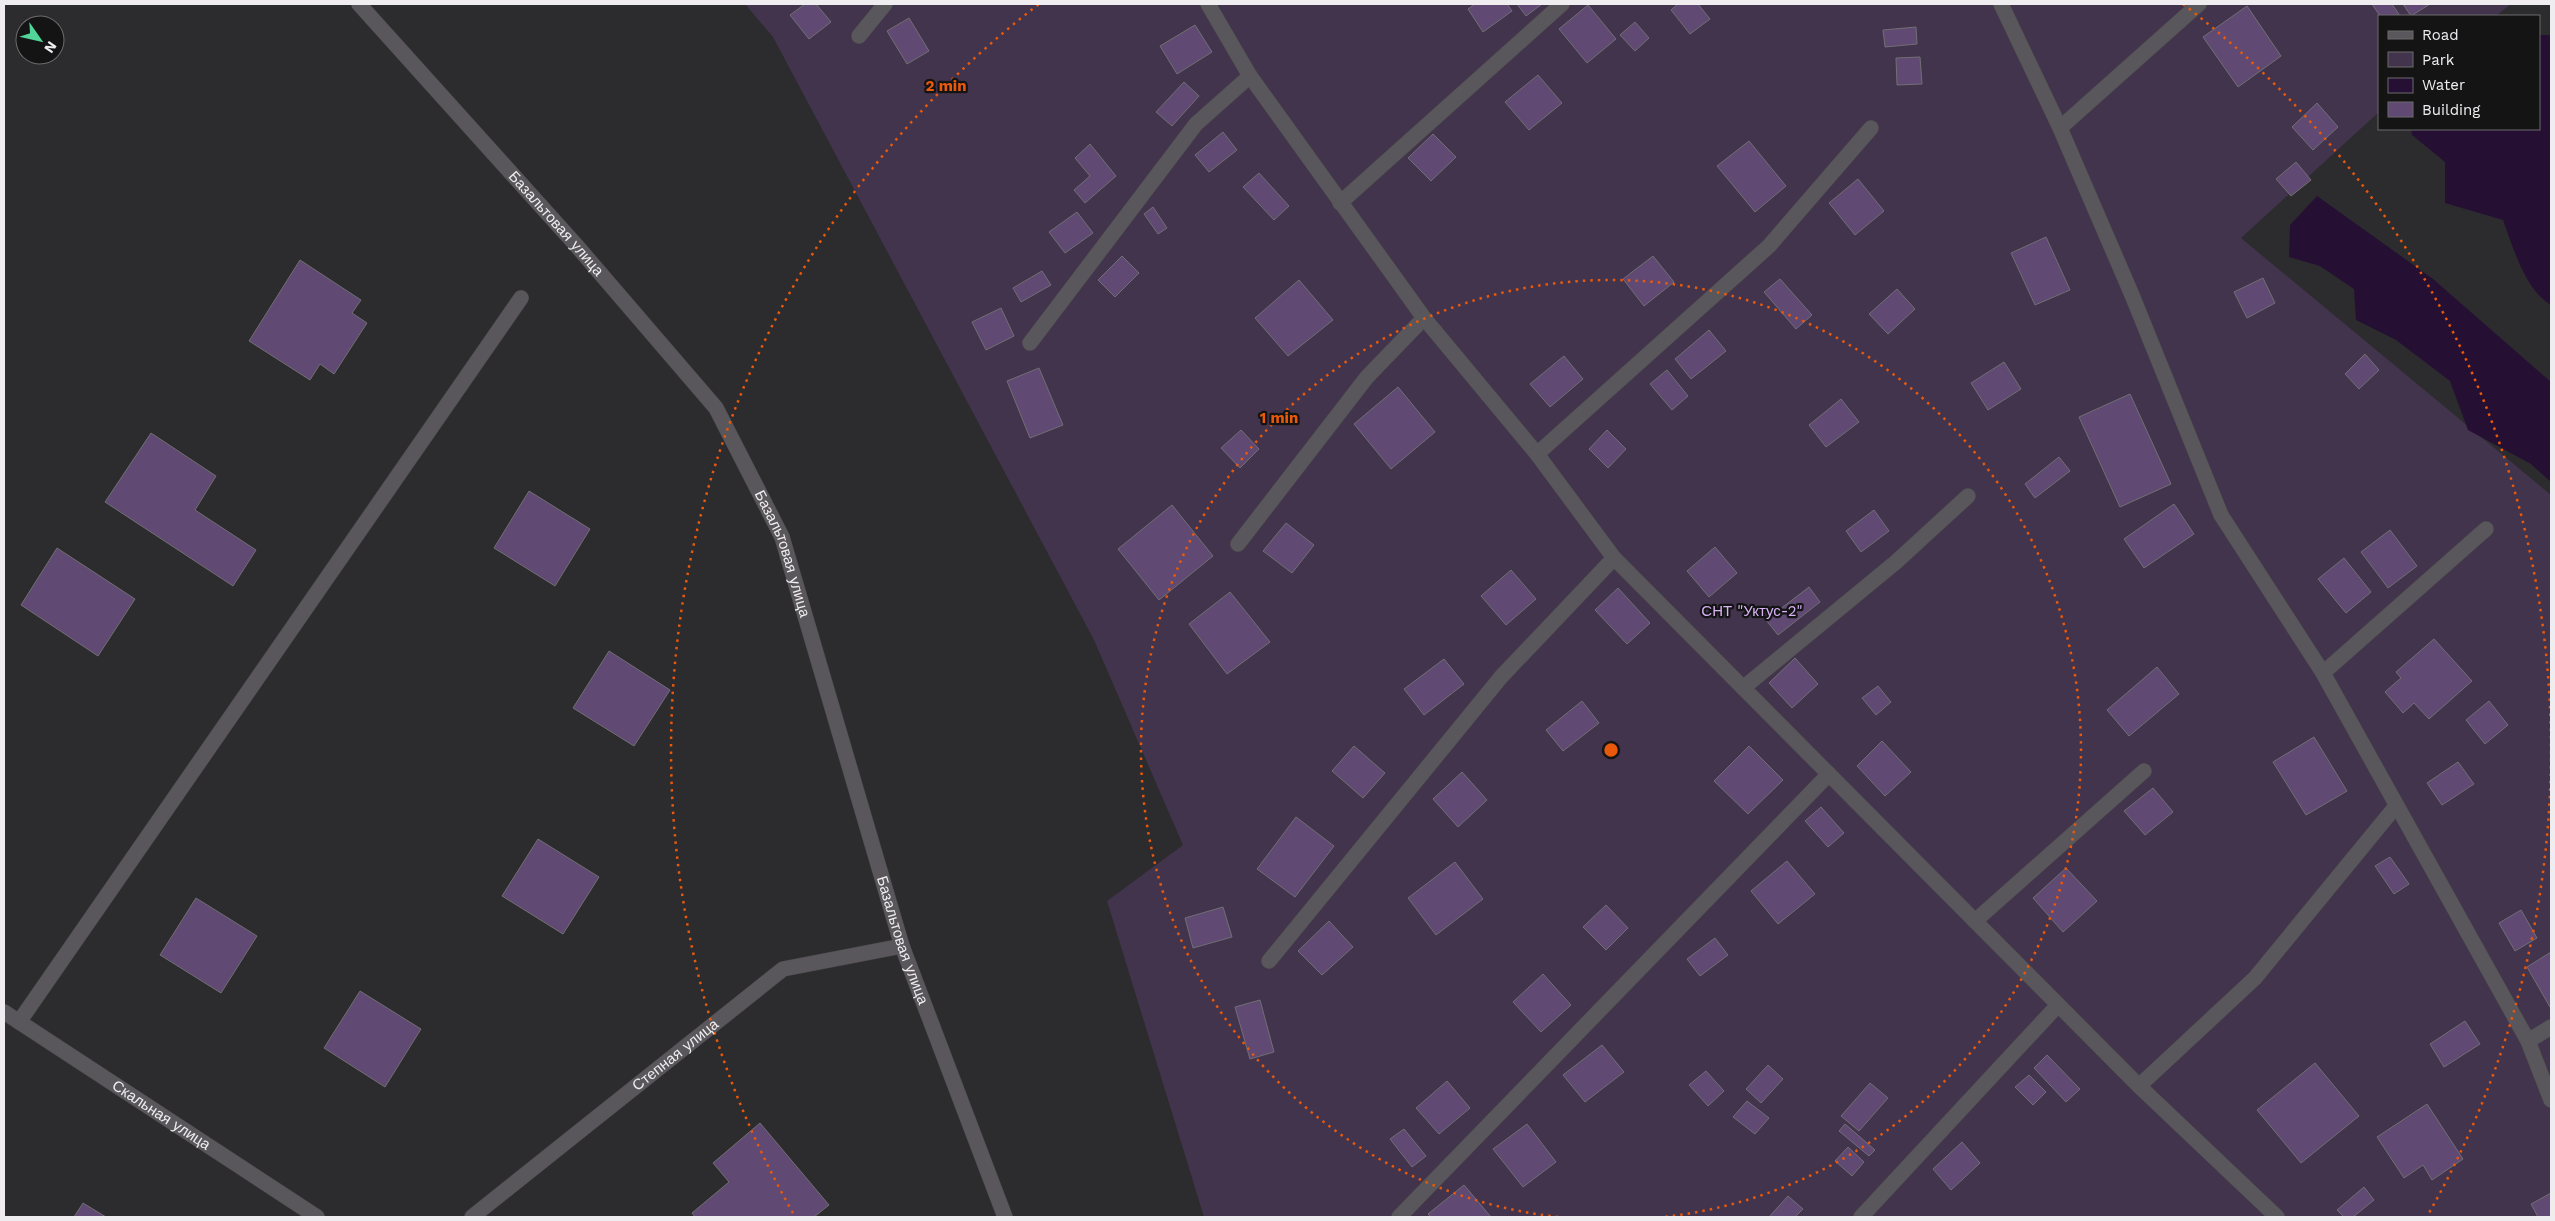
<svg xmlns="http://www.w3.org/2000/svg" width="2555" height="1221" font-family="'Work Sans',sans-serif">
  <rect width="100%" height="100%" fill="#2c2b2e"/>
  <!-- green -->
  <polygon fill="#42344d" points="745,4 2511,4 2496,16 2379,16 2379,112 2241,238 2551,495 2551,1217 1204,1217 1107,901 1183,845 1094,640 773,37"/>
  <!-- water -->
  <g fill="#251034">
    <path d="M2539,35H2551V305C2525,290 2513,247 2503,220L2445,203V162L2412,135L2411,129H2539Z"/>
    <polygon points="2317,196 2433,279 2551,382 2551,482 2531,464 2468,430 2450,381 2396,340 2356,320 2354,289 2320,266 2289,257 2290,225"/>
  </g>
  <!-- building -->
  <g fill="#604972" stroke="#716f73">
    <polygon points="805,4 816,4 831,22 809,39 790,15"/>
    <polygon points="1475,4 1507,4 1512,11 1483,32 1468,9"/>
    <polygon points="1517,4 1542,4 1526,16"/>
    <polygon points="1678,4 1698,4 1710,19 1690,34 1671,10"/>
    <polygon points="2372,4 2392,4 2400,16 2380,16"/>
    <polygon points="2403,4 2430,4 2411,16"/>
    <polygon points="1588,5 1616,39 1587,63 1559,29"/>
    <polygon points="2247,6 2281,56 2238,87 2203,37"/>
    <polygon points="909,18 929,51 907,64 887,31"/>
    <polygon points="1635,22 1649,38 1635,51 1620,35"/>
    <polygon points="1195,25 1212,52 1177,74 1160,46"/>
    <polygon points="1916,27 1917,44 1885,47 1883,30"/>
    <polygon points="1920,57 1922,84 1897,85 1896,58"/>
    <polygon points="1538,75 1562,103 1529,130 1505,102"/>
    <polygon points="1184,82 1199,96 1172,126 1156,112"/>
    <polygon points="2317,103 2338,127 2313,150 2292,127"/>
    <polygon points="1223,132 1237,150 1209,172 1195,155"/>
    <polygon points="1433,134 1456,157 1431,181 1408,158"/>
    <polygon points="1749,141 1786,186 1755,212 1717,166"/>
    <polygon points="1090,144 1116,176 1085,203 1074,190 1090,176 1075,158"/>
    <polygon points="2296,162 2311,180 2291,196 2276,179"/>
    <polygon points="1259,173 1289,206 1274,220 1243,187"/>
    <polygon points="1858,179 1884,211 1855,235 1829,203"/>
    <polygon points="1153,207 1167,228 1158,234 1144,214"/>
    <polygon points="1077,212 1093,233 1065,253 1049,232"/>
    <polygon points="2046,237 2070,290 2035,305 2011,253"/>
    <polygon points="1122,256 1139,273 1115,297 1098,280"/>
    <polygon points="1653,256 1674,282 1644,306 1623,279"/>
    <polygon points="300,260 361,300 352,313 367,323 334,374 320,364 310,380 249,341"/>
    <polygon points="1042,271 1051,285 1021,302 1013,288"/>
    <polygon points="2263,278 2275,303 2247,318 2234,292"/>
    <polygon points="1780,279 1812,315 1796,329 1764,292"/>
    <polygon points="1299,280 1333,320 1288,356 1255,318"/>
    <polygon points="1897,289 1915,309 1888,334 1869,314"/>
    <polygon points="1001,308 1014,336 986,350 972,322"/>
    <polygon points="1709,330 1726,351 1691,379 1675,359"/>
    <polygon points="2365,354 2379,370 2359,389 2345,374"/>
    <polygon points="1564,356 1583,379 1550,407 1530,384"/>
    <polygon points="2004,362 2021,389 1988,410 1971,383"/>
    <polygon points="1039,368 1063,425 1030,438 1007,381"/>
    <polygon points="1667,370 1688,396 1672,410 1650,384"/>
    <polygon points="1398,387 1435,432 1391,469 1354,424"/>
    <polygon points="2130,394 2171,484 2120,507 2079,417"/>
    <polygon points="1841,399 1859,422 1826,447 1809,425"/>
    <polygon points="1241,430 1259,449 1240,468 1221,448"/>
    <polygon points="1607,430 1626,449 1608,468 1589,449"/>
    <polygon points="151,433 216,476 195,510 256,550 233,586 105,502"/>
    <polygon points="2059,457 2070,471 2035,498 2025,484"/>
    <polygon points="529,491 590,529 555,586 494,548"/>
    <polygon points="2174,504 2194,534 2144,568 2124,539"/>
    <polygon points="1172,505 1213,556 1159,600 1118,549"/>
    <polygon points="1874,510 1889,531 1861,552 1846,531"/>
    <polygon points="1286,523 1314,545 1292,573 1263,551"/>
    <polygon points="2390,530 2417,566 2388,588 2361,552"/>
    <polygon points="1715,547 1737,573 1709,597 1687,571"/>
    <polygon points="57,548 135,599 98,656 21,605"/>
    <polygon points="2344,558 2371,592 2346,613 2318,579"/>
    <polygon points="1511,570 1536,599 1506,625 1481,596"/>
    <polygon points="1809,587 1820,602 1778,635 1766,620"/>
    <polygon points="1618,588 1650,623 1627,644 1595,610"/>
    <polygon points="1230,592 1270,642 1227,674 1189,624"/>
    <polygon points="2434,639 2472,681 2429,719 2414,703 2403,713 2385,692 2401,678 2396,672"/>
    <polygon points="609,651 670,690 634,746 573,708"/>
    <polygon points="1795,658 1818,684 1792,708 1769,683"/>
    <polygon points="1444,659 1464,684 1424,715 1404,689"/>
    <polygon points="2157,667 2179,694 2129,736 2107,710"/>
    <polygon points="1878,686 1891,702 1876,715 1862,698"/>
    <polygon points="1582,701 1599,723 1563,751 1546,730"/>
    <polygon points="2489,701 2508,725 2485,744 2466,720"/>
    <polygon points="2314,737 2347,791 2306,815 2273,762"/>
    <polygon points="1882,741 1911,772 1885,796 1857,766"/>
    <polygon points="1354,746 1385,773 1363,798 1332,771"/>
    <polygon points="1749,746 1783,780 1748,814 1714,781"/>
    <polygon points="2458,762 2474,784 2442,805 2427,783"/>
    <polygon points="1462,772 1487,800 1458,827 1433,799"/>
    <polygon points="2153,788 2173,812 2145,835 2124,811"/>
    <polygon points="1821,807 1844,833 1828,847 1805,821"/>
    <polygon points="1296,817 1334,846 1295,897 1257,869"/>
    <polygon points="538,839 599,877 563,934 502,896"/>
    <polygon points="2390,857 2409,884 2394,894 2375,866"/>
    <polygon points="1787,861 1815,894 1778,924 1751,891"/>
    <polygon points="1455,862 1483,899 1436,935 1408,898"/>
    <polygon points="2066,868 2097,901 2063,932 2033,898"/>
    <polygon points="196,898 257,936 221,993 160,955"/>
    <polygon points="1606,905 1628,928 1606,950 1583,927"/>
    <polygon points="1223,907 1232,937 1193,948 1185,918"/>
    <polygon points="2521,910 2537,938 2515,951 2499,923"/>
    <polygon points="1329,921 1353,947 1322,975 1298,951"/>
    <polygon points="1715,938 1728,955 1700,976 1687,959"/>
    <polygon points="2551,952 2551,1006 2550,1007 2527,967"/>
    <polygon points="1543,974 1571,1005 1541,1032 1513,1002"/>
    <polygon points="360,991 421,1029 385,1087 324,1048"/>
    <polygon points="1260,1000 1274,1052 1250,1059 1235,1007"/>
    <polygon points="2465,1021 2480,1044 2444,1067 2430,1044"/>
    <polygon points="1602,1045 1624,1072 1585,1102 1563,1075"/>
    <polygon points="2047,1055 2080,1089 2066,1102 2034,1068"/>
    <polygon points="2315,1063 2359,1116 2301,1163 2257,1110"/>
    <polygon points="1768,1065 1783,1079 1761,1103 1746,1089"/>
    <polygon points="1706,1071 1724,1091 1708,1106 1689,1085"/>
    <polygon points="2029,1075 2046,1092 2033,1105 2015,1087"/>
    <polygon points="1447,1081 1470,1108 1439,1134 1416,1108"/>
    <polygon points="1870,1083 1888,1098 1859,1131 1841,1116"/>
    <polygon points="1747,1101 1769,1118 1755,1134 1733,1117"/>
    <polygon points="2427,1104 2463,1159 2432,1180 2423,1165 2404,1178 2377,1137"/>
    <polygon points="760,1123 829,1205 814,1217 695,1217 692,1213 729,1182 713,1163"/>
    <polygon points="1527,1124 1556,1162 1523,1187 1493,1149"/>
    <polygon points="1845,1124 1875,1150 1869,1156 1839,1131"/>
    <polygon points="1404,1129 1426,1156 1412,1167 1390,1139"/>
    <polygon points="1962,1142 1980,1163 1951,1190 1933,1169"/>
    <polygon points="1848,1147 1864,1162 1852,1176 1835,1161"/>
    <polygon points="1464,1185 1491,1217 1431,1217 1428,1214"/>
    <polygon points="2364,1187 2374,1200 2353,1217 2344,1217 2337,1210"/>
    <polygon points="2551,1193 2551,1217 2538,1217 2531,1204"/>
    <polygon points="1788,1196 1803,1209 1795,1217 1769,1217"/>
    <polygon points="83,1203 106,1217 74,1217"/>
  </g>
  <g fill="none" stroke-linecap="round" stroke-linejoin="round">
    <defs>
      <g id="minor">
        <path id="s1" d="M359,4L576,245L716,408L782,537L902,946L1005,1217"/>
        <polyline points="1208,4 1250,76 1424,318 1537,454 1614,558 2139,1086 2277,1217"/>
        <polyline points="2001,4 2060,128"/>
        <polyline points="2199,4 2060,128 2132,295 2221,515 2323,673 2528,1041 2551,1100"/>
        <polyline points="859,36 885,4"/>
        <polyline points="1340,203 1562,4"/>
        <polyline points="1030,343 1196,124 1250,76"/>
        <polyline points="1537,454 1769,246 1871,128"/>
        <polyline points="1238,544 1367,377 1424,318"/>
        <polyline points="2323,673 2486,529"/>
        <polyline points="1743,688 1896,562 1968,496"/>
        <polyline points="1975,921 2144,771"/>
        <polyline points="1269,961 1501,677 1614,558"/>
        <path id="s2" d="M4,1012L317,1217"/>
        <polyline points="19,1022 521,298"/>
        <polyline points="2528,1041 2551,1027"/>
        <polyline points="2139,1086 2255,978 2396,806"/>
        <path id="s3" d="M472,1217L783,969L902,946"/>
        <polyline points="1399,1217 1829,774"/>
        <polyline points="1861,1217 2058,1005"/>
      </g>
    </defs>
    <!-- minor casing -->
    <use href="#minor" stroke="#49474a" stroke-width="16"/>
    <!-- minor -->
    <use href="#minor" stroke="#59575b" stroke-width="15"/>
  </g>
  <!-- distance rings -->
  <g fill="none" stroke="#e8590c" stroke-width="2.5" stroke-dasharray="2.5 5">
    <path d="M1558 1217A470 470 0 1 1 1664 1217"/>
    <path d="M793 1213A940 940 0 0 1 1039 4M2183 4A940 940 0 0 1 2429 1213"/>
  </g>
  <g text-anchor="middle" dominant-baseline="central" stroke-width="4.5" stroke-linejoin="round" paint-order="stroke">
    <!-- street labels -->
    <g font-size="15" fill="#efedf0" stroke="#141415">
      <text stroke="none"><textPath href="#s1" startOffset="295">Базальтовая улица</textPath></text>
      <text stroke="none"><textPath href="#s1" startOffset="700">Базальтовая улица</textPath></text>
      <text stroke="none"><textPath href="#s1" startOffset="1105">Базальтовая улица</textPath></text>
      <text stroke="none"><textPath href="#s3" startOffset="260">Степная улица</textPath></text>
      <text stroke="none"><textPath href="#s2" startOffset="188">Скальная улица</textPath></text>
    </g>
    <!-- park labels -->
    <g font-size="15" fill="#d7b2f5" stroke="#141415">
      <text x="1752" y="611">СНТ "Уктус-2"</text>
    </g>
  </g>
  <circle cx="1611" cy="750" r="8" fill="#e8590c" stroke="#141415" stroke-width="2.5"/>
  <g font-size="15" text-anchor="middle" font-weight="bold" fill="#e8590c" stroke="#141415" stroke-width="4.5" stroke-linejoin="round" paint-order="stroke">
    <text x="946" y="91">2 min</text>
    <text x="1279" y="423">1 min</text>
  </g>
  <!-- border -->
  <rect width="2555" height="1221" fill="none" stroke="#efedf0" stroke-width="10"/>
  <!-- legend -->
  <rect x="2378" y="15" width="162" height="115" fill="#141415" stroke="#6c6b6d"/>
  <rect x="2388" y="31" width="25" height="8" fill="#59575b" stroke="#6c6b6d"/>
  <text x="2422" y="40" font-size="15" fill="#efedf0">Road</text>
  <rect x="2388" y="52" width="25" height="15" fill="#42344d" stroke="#6c6b6d"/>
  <text x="2422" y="65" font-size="15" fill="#efedf0">Park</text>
  <rect x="2388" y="78" width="25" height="15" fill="#251034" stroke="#6c6b6d"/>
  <text x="2422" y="90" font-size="15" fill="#efedf0">Water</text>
  <rect x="2388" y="102" width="25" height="15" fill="#604972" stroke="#6c6b6d"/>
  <text x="2422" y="115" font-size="15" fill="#efedf0">Building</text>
  <!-- north arrow -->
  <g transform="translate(40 40) rotate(124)"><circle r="24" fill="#141415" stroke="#6c6b6d"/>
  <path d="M0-4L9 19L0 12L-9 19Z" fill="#52d397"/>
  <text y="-8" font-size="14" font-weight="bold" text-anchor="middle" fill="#efedf0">N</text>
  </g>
</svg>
